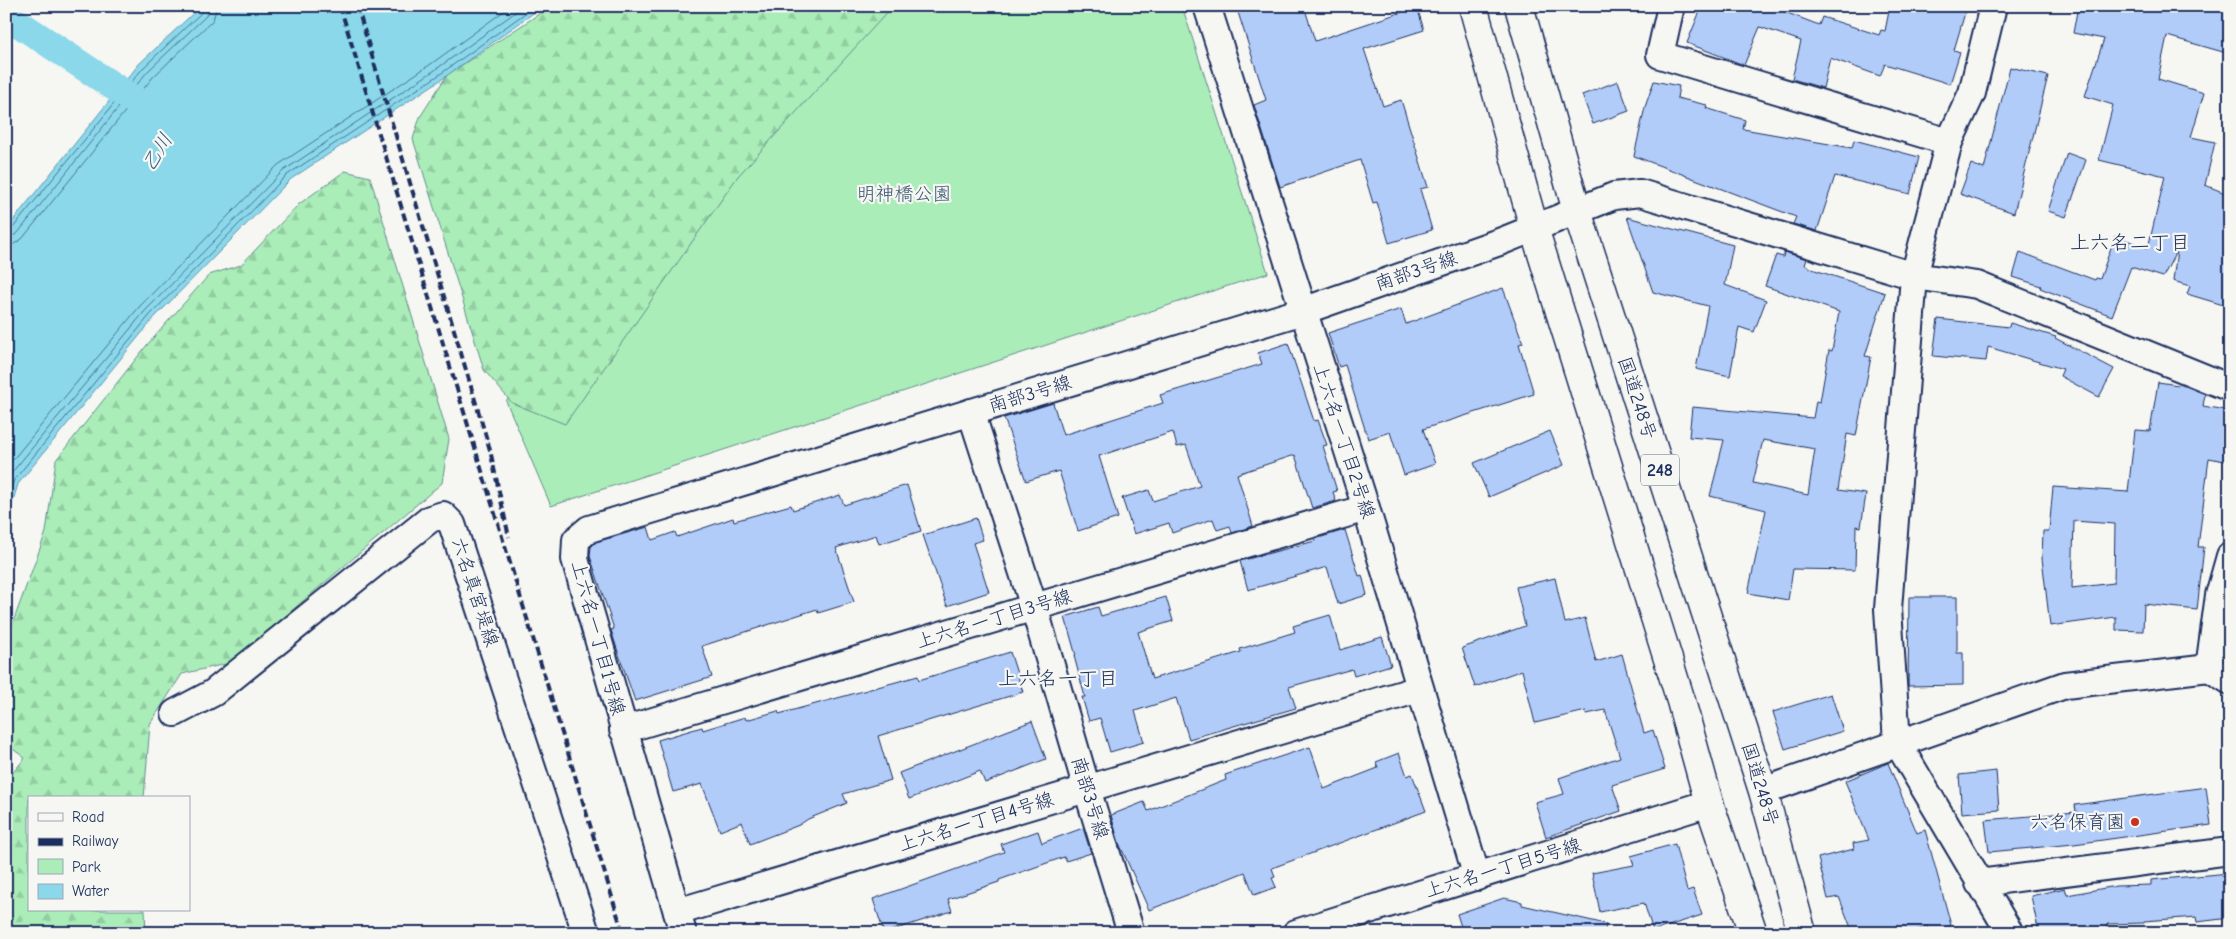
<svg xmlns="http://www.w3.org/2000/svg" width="2236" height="939" font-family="'Comic Neue','Klee One',sans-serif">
  <defs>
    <pattern id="forest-firs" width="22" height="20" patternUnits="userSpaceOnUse" patternTransform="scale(1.25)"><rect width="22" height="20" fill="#aaedb8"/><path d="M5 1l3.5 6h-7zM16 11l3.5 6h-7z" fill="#92cca1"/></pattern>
  </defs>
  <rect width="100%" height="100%" fill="#f6f6f2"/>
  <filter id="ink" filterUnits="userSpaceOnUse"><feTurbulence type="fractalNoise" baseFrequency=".02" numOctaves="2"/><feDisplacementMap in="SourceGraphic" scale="10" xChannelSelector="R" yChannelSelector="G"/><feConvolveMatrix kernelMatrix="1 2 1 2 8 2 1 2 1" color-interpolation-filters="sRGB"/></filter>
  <g filter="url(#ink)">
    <!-- green -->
    <polygon fill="#aaedb8" stroke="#628e8b" points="835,6 1182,6 1268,273 551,506 506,401 731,96"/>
    <!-- forest -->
    <g fill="url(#forest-firs)" stroke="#628e8b">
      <polygon points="551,6 893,6 738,176 565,424 512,403 484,370 413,139 420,117 447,75"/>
      <polygon points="345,171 370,177 449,439 442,483 230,663 182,674 150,724 144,798 29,798 29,910 145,910 146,933 6,933 6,781 25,758 6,744 6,655 12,625 46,532 56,460 147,345 209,275 241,265 299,204"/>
    </g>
    <!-- water -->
    <polygon fill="#8bd8ea" stroke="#5e94b2" points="201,6 543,6 442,79 291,179 154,318 18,484 6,524 6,229 139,64"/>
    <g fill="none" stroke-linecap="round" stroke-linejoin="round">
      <!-- shore -->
      <g stroke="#487396" stroke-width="1">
        <polyline points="6,232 12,229 143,68 202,12 204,6"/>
        <polyline points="6,238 17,234 147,72 206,16 210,6"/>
        <polyline points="6,246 14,244 22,239 153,77 213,20 217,6"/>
        <polyline points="6,468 140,306 278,165 431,64 511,6"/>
        <polyline points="6,482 9,476 145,311 283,171 435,70 524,6"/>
        <polyline points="6,505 14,480 150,315 287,175 439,75 535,6"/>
      </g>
      <!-- canal -->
      <polyline stroke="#8bd8ea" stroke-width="28" points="6,15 149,110"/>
    </g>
    <!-- building -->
    <g fill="#b2ccfa" stroke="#1b2f5e" fill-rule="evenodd">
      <polygon points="1236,6 1304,6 1315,41 1417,7 1424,30 1364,49 1383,106 1401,100 1428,187 1420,189 1432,230 1389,243 1377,202 1373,203 1360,160 1280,187 1254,105 1266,100"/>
      <polygon points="1702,6 1769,6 1819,25 1822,17 1879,35 1881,30 1885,31 1890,6 1967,6 1954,50 1960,52 1950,84 1885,64 1880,76 1830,58 1823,88 1792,79 1801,41 1760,27 1744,65 1687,43"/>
      <polygon points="2078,6 2212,6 2230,11 2230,54 2167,36 2158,79 2204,93 2191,137 2215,142 2205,185 2230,195 2230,307 2187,294 2190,286 2173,281 2177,250 2163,277 2131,267 2112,316 2040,288 2041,286 2013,277 2020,252 2095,280 2096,278 2100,279 2115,236 2148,248 2165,176 2099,160 2113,105 2085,96 2104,39 2073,33"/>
      <polygon points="2010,67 2048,76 2014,213 1960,194 1971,164 1984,169"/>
      <polygon points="1618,81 1629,111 1593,124 1582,95"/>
      <polygon points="1654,81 1679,86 1677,98 1707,105 1706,108 1745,120 1743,129 1852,148 1854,140 1919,157 1910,194 1835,176 1817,231 1793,224 1796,217 1634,156 1645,107"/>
      <polygon points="2067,153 2086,160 2066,217 2048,211"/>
      <polygon points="1627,217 1733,245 1725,285 1766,300 1754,332 1739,327 1730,376 1696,369 1708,306 1653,292"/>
      <path d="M1784,252L1807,259L1805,265L1815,270L1885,293L1865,356L1871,357L1856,436L1847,434L1838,490L1866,494L1861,527L1856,526L1855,570L1793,569L1788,600L1748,593L1766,510L1710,496L1724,440L1689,437L1692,407L1813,418L1816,401L1820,402L1829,350L1832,351L1839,312L1765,286L1776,255L1783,257ZM1763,440L1815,449L1808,495L1753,483Z"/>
      <polygon points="1503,288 1523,343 1519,344 1534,394 1423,429 1435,464 1404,475 1390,432 1368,439 1345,365 1339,367 1328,333 1401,309 1406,324"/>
      <polygon points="1938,319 2009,327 2010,323 2056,337 2055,338 2114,369 2099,397 2060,376 2063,369 1988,347 1986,361 1933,356"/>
      <polygon points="1288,343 1314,421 1318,420 1327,445 1323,446 1337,491 1333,492 1336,501 1312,508 1295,455 1237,474 1253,526 1232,533 1230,526 1217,530 1213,519 1172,533 1169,523 1134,534 1122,498 1149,490 1153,501 1200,486 1186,445 1177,447 1173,432 1099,456 1118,518 1078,531 1059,471 1026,481 1004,418 1053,403 1063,435 1163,403 1160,395 1262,364 1258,353"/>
      <path d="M2158,382L2185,386L2205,394L2203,406L2230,411V462L2209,458L2198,547H2204L2197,610L2144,604L2143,631L2116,630V617L2050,626L2042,558L2043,531H2049L2053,487L2128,492L2135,430L2150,431ZM2074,521L2115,524L2114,583L2072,588Z"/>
      <polygon points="1550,431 1564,465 1489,497 1474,463"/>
      <polygon points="907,485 921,531 879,544 876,535 836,548 854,602 818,613 817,609 702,646 712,677 635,701 618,652 611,630 614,629 590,556 591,547 596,542 648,527 652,540 675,532 677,537 733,518 734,521 791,505 793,510 840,495 844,505"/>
      <polygon points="976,518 983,540 973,543 989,592 947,606 923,535"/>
      <polygon points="1345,530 1359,576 1362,575 1367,595 1338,604 1327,567 1248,590 1240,561 1315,541 1315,539"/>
      <polygon points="1555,578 1565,623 1585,618 1596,662 1622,654 1644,733 1653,730 1665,769 1612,785 1621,811 1546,837 1535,802 1564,794 1559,778 1620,757 1605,710 1587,714 1586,711 1535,723 1522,670 1475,687 1462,648 1525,626 1516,587"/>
      <polygon points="1166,597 1173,621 1138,632 1152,679 1241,652 1240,649 1295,632 1293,626 1330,615 1340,650 1382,637 1391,665 1354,676 1352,669 1289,687 1296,708 1189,739 1176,698 1135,711 1144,742 1110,752 1100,718 1089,721 1082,697 1085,697 1074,656 1076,656 1065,617 1098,607 1101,616"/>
      <polygon points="1909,597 1957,597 1957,653 1963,653 1963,685 1908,686"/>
      <polygon points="1010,652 1023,692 878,736 891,780 843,794 847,803 808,819 799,825 750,844 742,822 720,831 702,784 673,792 658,740 702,727 703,730 745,717 746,720 778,711 779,714 918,676 919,680"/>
      <polygon points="1831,694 1843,731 1785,749 1773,712"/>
      <polygon points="1032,721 1046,759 985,783 980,771 909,799 899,773"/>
      <polygon points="1310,747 1324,789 1378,768 1376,762 1399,753 1407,776 1412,774 1426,811 1272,868 1275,877 1272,878 1276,887 1254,895 1245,872 1149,910 1119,843 1111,815 1144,802 1148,811 1226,780 1225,775"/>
      <polygon points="1888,763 1917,833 1925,830 1951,925 1935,933 1930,933 1927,926 1911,933 1853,933 1839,897 1828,899 1818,858 1854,849 1853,843 1869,840 1845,781"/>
      <polygon points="1996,771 1999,810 1962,813 1959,775"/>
      <polygon points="2206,787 2211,825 2074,844 1989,852 1985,820 2076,812 2075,805"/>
      <polygon points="1083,828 1091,853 1066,861 1064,857 999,880 999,882 948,899 952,911 884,933 873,899 1004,852 1001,844 1038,831 1042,843"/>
      <polygon points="1675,844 1687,891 1693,889 1702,915 1653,931 1644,903 1600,912 1592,873 1634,865 1631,856"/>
      <polygon points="2230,873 2230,918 2197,922 2196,917 2144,921 2144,923 2107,924 2108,930 2089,933 2039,933 2031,896 2065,888 2067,895 2116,886 2151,885 2151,880"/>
      <polygon points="1504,898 1522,902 1522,905 1606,924 1605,933 1463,933 1457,914"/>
    </g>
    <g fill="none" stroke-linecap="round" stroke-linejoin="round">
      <defs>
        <g id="minor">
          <polyline points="1207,6 1366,508 1477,877"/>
          <polyline points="1671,6 1660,55 1949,142"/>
          <polyline points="1993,6 1972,93 1949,142 1914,276 1888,609 1897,742 2010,933"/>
          <polyline points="971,412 1034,607 1087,789 1131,933"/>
          <polyline points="2209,668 2219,595 2230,556"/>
          <polyline points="175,713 213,693 430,519 443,515 452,524 586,933"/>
          <polyline points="623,730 1366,508"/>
          <polyline points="1763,791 2065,685 2209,668 2230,681"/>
          <polyline points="1979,883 2230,851"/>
          <polyline points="677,912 1419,689"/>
          <polyline points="683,933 575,559 576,540 589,529 1303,311 1502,241 1614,196 1640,193 1914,276 1977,285 2230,388"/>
          <polyline points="1296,933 1709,803"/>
        </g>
        <g id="highway">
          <polyline points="1473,6 1534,228 1681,701 1709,803 1753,933"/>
          <polyline points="1519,6 1577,211 1763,791 1802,933"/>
        </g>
      </defs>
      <!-- minor casing -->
      <use href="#minor" stroke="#1b2f5e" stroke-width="30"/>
      <!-- highway casing -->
      <use href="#highway" stroke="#1b2f5e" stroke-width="31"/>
      <!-- minor -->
      <use href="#minor" stroke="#f6f6f2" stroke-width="26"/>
      <!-- highway -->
      <use href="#highway" stroke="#f6f6f2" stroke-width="28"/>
      <!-- rail -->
      <g stroke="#1b2f5e" stroke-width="4" stroke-dasharray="8 4" stroke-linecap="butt">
        <polyline points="340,6 623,933"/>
        <polyline points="357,6 490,450 509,537"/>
      </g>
    </g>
  </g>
  <!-- markers -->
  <circle fill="#c8321e" stroke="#f6f6f2" stroke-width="2" cx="2135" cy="822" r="5"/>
  <g text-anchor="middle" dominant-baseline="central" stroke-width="4.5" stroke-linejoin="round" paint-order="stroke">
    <!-- shield labels -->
    <rect fill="#f6f6f2" stroke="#5d6b8a" stroke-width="1" x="1641" y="454.5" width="38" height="31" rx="4"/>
    <g font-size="18" font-weight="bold" fill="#1b2f5e">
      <text x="1660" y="470">248</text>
    </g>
    <!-- park labels -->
    <g font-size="19" fill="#385570" stroke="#f6f6f2">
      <text x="904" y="194">明神橋公園</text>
    </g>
    <!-- street labels -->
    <g font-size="19" fill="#1b2f5e" stroke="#f6f6f2">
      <text transform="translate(1416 271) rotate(-19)">南部3号線</text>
      <text transform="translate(1030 394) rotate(-17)">南部3号線</text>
      <text transform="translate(1637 398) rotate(72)">国道248号</text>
      <text transform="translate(1344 441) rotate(72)">上六名一丁目2号線</text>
      <text transform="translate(475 592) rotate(72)">六名真宮堤線</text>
      <text transform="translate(994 619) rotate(-17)">上六名一丁目3号線</text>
      <text transform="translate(598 638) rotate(75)">上六名一丁目1号線</text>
      <text transform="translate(1760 784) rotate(73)">国道248号</text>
      <text transform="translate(1090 798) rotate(73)">南部3号線</text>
      <text transform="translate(976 822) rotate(-17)">上六名一丁目4号線</text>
      <text transform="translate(1503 868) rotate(-17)">上六名一丁目5号線</text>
    </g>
    <!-- poi labels -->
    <g font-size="19" fill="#1b2f5e" stroke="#f6f6f2" text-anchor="end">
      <text x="2125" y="822">六名保育園</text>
    </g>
    <!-- water labels -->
    <g font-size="20" font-style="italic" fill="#375981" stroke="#f6f6f2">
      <text transform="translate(157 152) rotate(-58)">乙川</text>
    </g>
    <!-- neighbourhood labels -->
    <g font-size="20" fill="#1b2f5e" stroke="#f6f6f2">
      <text x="2130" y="242">上六名二丁目</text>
      <text x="1058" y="678">上六名一丁目</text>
    </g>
  </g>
  <!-- margin -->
  <rect width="2236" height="939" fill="none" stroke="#f6f6f2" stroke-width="25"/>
  <rect x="12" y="12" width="2211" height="914" fill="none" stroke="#1b2f5e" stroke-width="2" filter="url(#ink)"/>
  <!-- legend -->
  <rect x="28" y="796" width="162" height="115" fill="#f6f6f2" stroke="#9ea6b7"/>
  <rect x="38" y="813" width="25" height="8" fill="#f6f6f2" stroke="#9ea6b7"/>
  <text x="72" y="822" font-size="15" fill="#1b2f5e">Road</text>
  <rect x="38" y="838" width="25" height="8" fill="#1b2f5e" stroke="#9ea6b7"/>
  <text x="72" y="846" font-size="15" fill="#1b2f5e">Railway</text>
  <rect x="38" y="859" width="25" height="15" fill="#aaedb8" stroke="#9ea6b7"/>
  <text x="72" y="872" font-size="15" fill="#1b2f5e">Park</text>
  <rect x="38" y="884" width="25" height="15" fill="#8bd8ea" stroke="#9ea6b7"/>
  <text x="72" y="896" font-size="15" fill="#1b2f5e">Water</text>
</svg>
